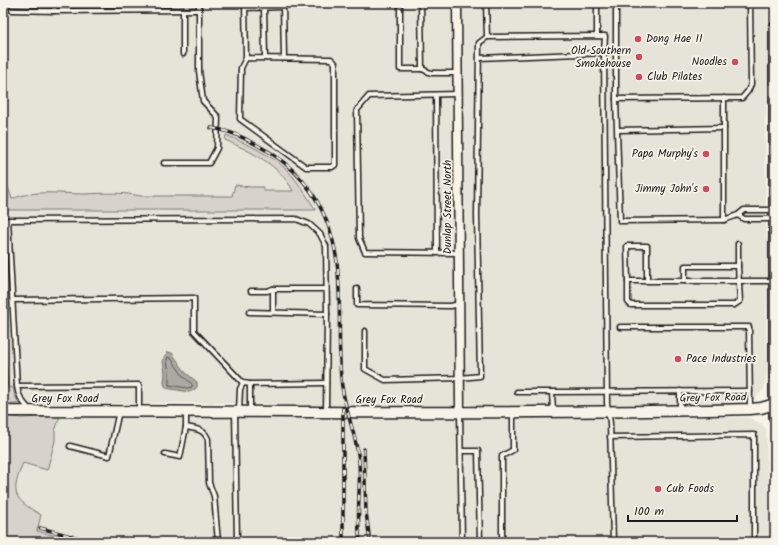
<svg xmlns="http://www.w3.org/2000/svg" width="778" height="545" font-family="Kalam,sans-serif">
  <rect width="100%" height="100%" fill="#f7f3e8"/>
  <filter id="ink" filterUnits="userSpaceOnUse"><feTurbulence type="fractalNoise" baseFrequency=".025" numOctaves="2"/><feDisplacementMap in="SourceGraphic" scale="8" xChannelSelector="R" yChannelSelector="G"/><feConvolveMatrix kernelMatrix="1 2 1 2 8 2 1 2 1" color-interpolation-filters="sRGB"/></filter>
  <g filter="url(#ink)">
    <!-- built -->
    <g fill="#e6e3d9">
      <polygon points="5,3 452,3 455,398 453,404 450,406 312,406 230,403 19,404 15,396 13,389 8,388 3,310 3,210 316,210 294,179 287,170 261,152 245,143 226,135 225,140 247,150 273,167 289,184 293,191 263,191 263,187 251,187 235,185 232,196 141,196 130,193 108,192 85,194 37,193 29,193 11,199 3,172 3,66 6,63"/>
      <polygon points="462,3 768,3 768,85 765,122 766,236 768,240 769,266 766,313 767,373 764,389 755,398 733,405 472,406 466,403 465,400"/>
      <polygon points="60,416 248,416 330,418 741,417 749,418 762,424 766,429 770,542 80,542 37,531 41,515 27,507 22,502 17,496 15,489 16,483 23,462 47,470 55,441 55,431"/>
    </g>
    <!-- green -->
    <g fill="#d7d3cb" stroke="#7a7874">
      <path d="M226,135C247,144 270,154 287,170C299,182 307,197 316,210H3V172L12,199C35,189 61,194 85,194C105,193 122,192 141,196H232L235,185L251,187H263L264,191H293C280,165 250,151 225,140Z"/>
      <polygon points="3,310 8,387 13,388 15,396 19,404 8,404 3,402"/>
      <path d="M3,416L22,418L60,416L55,431V441L47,470L23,463C11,493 12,498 41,515L37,531L80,542H15L3,539Z"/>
    </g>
    <!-- water -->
    <polygon fill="#aca9a2" stroke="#72716c" points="168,352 172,353 186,373 197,382 197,387 194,390 189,392 166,388 164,383 165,373 163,361 164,357"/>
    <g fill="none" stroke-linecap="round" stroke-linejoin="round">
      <!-- shore -->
      <polygon stroke="#565452" stroke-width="1" points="168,357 171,358 183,376 192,384 192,387 187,388 169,385 169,372 167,361"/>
      <defs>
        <g id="service">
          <polyline points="55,3 54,11 199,10 199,3"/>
          <polyline points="245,3 246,58 241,68 240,119 306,167 332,167 335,165 335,63 331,59 246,58"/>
          <polyline points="283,3 284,58"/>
          <polyline points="400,3 400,69 422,69 431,73 457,73"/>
          <polyline points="421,3 422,69"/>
          <polyline points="597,3 597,36"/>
          <polyline points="616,3 616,99"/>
          <polyline points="264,7 265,58"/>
          <polyline points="245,8 283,7"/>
          <polyline points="12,10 54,11"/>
          <polyline points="183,10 183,54"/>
          <polyline points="604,53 607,403 610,423 613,542"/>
          <polyline points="480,58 604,53 605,36 487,37 486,3"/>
          <polyline points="458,94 369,96 357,110 359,238 365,252 459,253"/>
          <polyline points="436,95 437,253"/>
          <polyline points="724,98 724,220 738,215 744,210 775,210"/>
          <polyline points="618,130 724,128"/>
          <polyline points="164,163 209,163 217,148 218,117 203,101 199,71 199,10"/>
          <polyline points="738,215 744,219 774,219"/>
          <polyline points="724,220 620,221 616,99 742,98 748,91 751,84 750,3"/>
          <polyline points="738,244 738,266"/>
          <polyline points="628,281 628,302 631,305 734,305 740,301 738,266 685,266 685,281"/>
          <polyline points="647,281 647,246 627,246 628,281 774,281"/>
          <polyline points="357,289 357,305 451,306 459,304"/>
          <polyline points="251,291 267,291 273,289 326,289"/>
          <polyline points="13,300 194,298 194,331 243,383 250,384 326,383"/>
          <polyline points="249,312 327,314"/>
          <polyline points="273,312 273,289"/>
          <polyline points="620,327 749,327 750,409"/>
          <polyline points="365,331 365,369 385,380 460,378 480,376 477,215 479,43 487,37"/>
          <polyline points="250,384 250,411"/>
          <path d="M17,386C18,396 22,401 29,409"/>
          <polyline points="517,392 552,392"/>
          <polyline points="139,410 139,385 17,386 8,220 296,219 309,224 320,234 326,246 327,314 326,412"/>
          <polyline points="680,410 680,391"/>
          <path d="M186,411V427C196,429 204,429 208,439L209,483L214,496L218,542"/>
          <polyline points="235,411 237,542"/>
          <polyline points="239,411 240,389 243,383"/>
          <polyline points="553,411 552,392 750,391"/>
          <polyline points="460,412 462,542"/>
          <polyline points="610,437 754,435 754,542"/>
          <polyline points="70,446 109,456 119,411"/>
          <polyline points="461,451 478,451 480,542"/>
          <polyline points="165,454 180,457 186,427"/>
          <polyline points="502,542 502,456 513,450 513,412"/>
        </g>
        <polyline id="minor" points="457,3 460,412"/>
        <path id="tertiary" d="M3,407L8,411C256,411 503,415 750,409L761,408L775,404"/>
        <polyline id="secondary" points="775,28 775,417"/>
      </defs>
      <!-- service casing -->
      <use href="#service" stroke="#1c1c1c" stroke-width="7"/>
      <!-- minor casing -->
      <use href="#minor" stroke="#1c1c1c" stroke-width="11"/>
      <!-- tertiary casing -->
      <use href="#tertiary" stroke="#1c1c1c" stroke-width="13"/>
      <!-- secondary casing -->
      <use href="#secondary" stroke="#1c1c1c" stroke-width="14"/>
      <!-- service -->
      <use href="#service" stroke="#f7f3e8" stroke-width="4"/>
      <!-- minor -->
      <use href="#minor" stroke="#f7f3e8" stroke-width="8"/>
      <!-- tertiary -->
      <use href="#tertiary" stroke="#f7f3e8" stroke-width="10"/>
      <!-- secondary -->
      <use href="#secondary" stroke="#f7f3e8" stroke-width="11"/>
      <defs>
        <g id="rail">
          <path d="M211,128C234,131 252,142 271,153C288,164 301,177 312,193C351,252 335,313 341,378C343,406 356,433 359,461C361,488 356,515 360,542"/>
          <polyline points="343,408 343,542"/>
          <polyline points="364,449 366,512 370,542"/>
          <polyline points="40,528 94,542"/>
        </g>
      </defs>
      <!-- rail casing -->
      <use href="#rail" stroke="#1c1c1c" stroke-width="3.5"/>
      <!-- rail -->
      <use href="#rail" stroke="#f7f3e8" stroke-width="2" stroke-dasharray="6" stroke-linecap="butt"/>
    </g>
  </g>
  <!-- markers -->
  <g fill="#d1495b" stroke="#f7f3e8" stroke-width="1.5">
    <circle cx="638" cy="39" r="4"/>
    <circle cx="639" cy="57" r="4"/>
    <circle cx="735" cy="62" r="4"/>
    <circle cx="639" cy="77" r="4"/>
    <circle cx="706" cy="154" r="4"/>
    <circle cx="706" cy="189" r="4"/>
    <circle cx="678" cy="359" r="4"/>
    <circle cx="658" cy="489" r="4"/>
  </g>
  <g text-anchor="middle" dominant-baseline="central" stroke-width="3.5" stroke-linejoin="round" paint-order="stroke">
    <!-- poi labels -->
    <g font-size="11" fill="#1c1c1c" stroke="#f7f3e8" text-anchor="start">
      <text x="646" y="39">Dong Hae II</text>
      <text x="631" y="51" text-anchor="end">Old Southern<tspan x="631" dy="13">Smokehouse</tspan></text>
      <text x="727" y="62" text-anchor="end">Noodles</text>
      <text x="647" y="77">Club Pilates</text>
      <text x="698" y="154" text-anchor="end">Papa Murphy's</text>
      <text x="698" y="189" text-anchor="end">Jimmy John's</text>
      <text x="686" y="359">Pace Industries</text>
      <text x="666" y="489">Cub Foods</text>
    </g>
    <!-- street labels -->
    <g font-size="11" fill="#1c1c1c" stroke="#f7f3e8">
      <text transform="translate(448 207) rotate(-90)">Dunlap Street North</text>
      <text transform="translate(713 398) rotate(-1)">Grey Fox Road</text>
      <text x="65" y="399">Grey Fox Road</text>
      <text x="389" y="400">Grey Fox Road</text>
    </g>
  </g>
  <!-- margin -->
  <rect width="778" height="545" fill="none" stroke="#f7f3e8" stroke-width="16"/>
  <rect x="8" y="8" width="762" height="529" fill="none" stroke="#1c1c1c" stroke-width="1.5" filter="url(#ink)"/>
  <!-- scale -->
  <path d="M628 515v6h109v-6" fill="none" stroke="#1c1c1c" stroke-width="2"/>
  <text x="634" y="515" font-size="12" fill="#1c1c1c" stroke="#f7f3e8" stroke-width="3" paint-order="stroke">100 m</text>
</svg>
